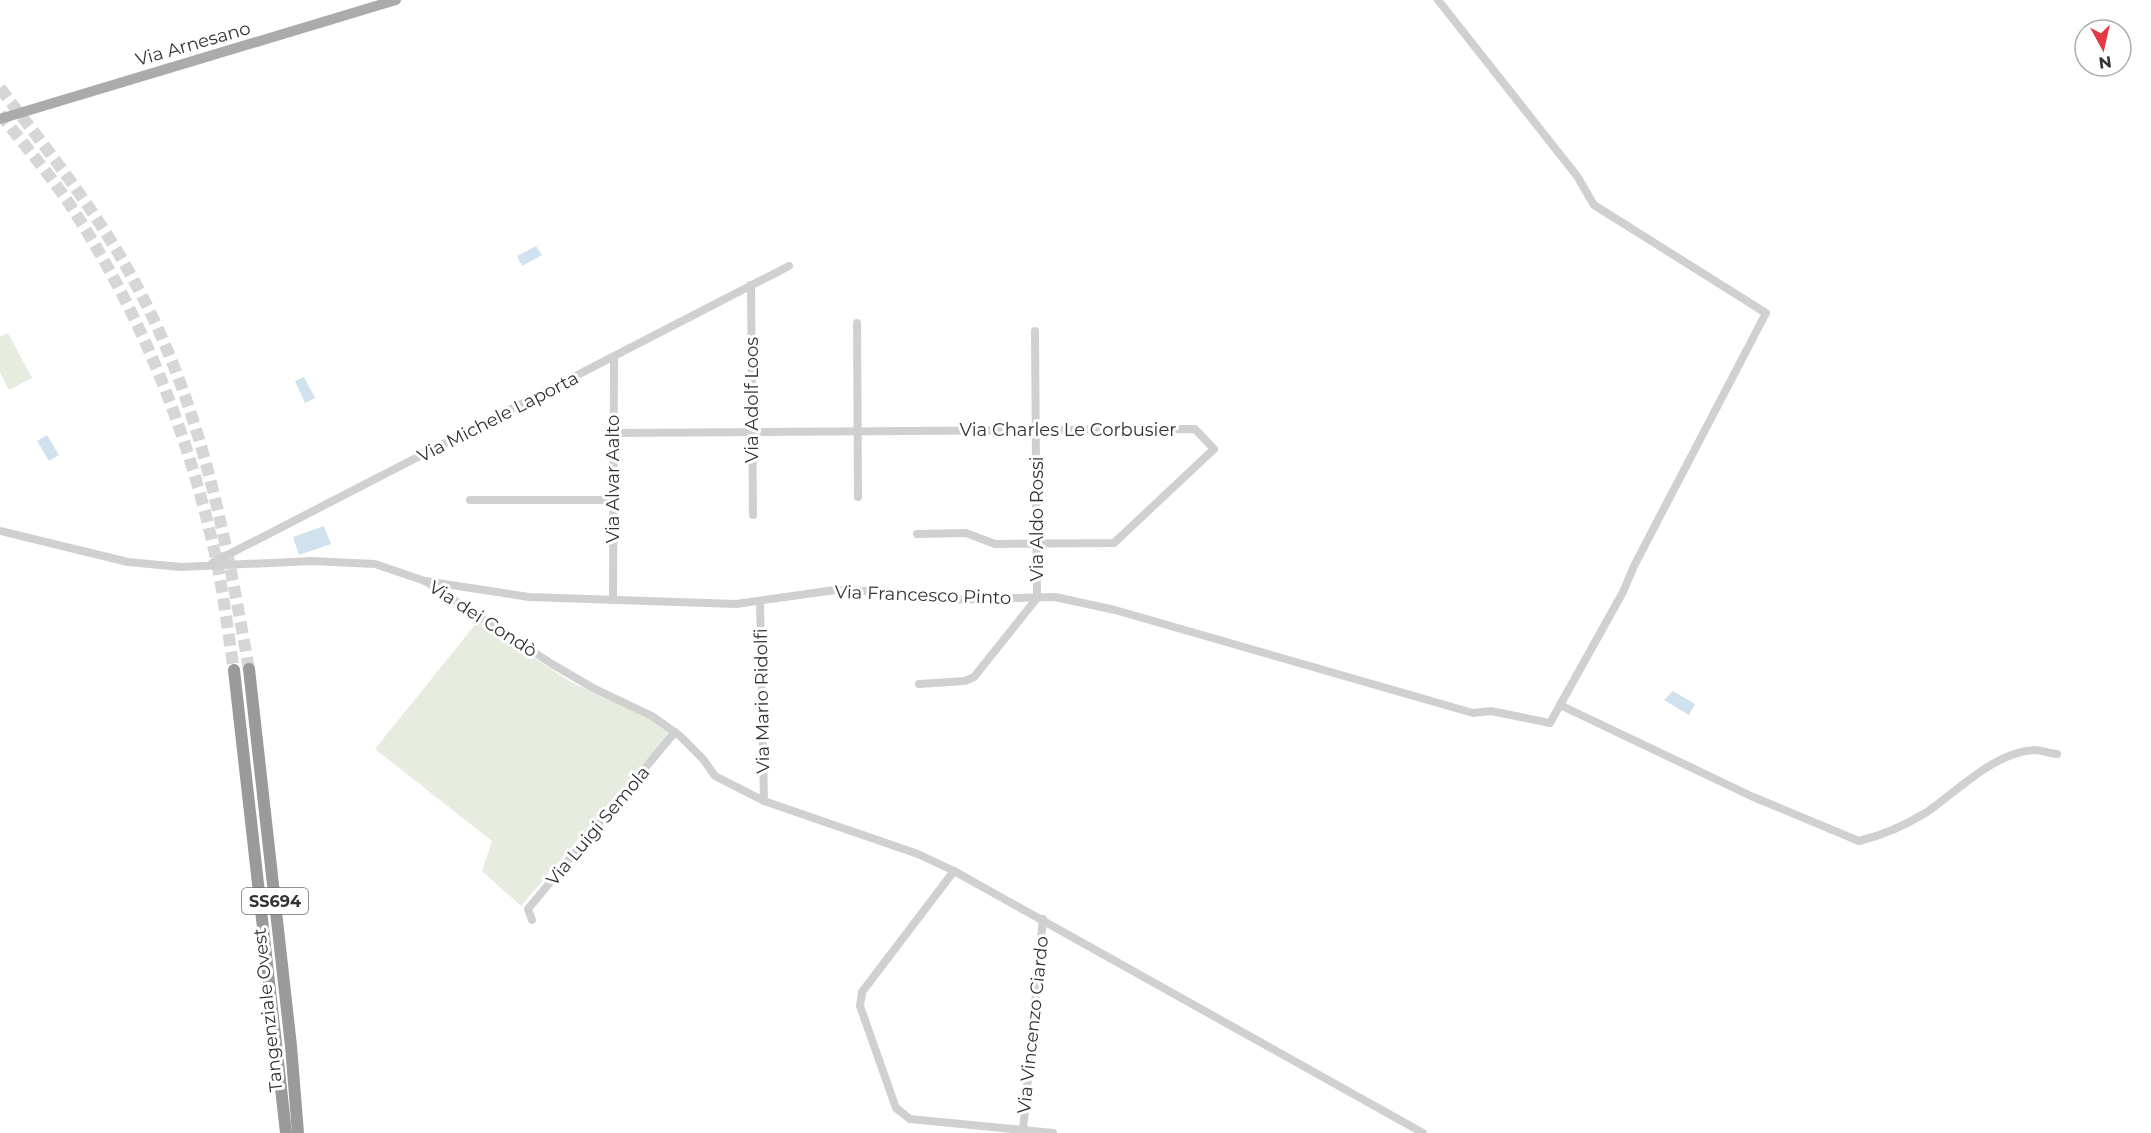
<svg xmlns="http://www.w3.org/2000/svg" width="2151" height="1133" font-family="Montserrat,sans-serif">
  <rect width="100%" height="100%" fill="#fff"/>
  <!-- green -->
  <g fill="#e6ecdf">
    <polygon points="8,333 32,378 9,390 0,372 0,337"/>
    <polygon points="478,621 571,682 650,718 669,734 521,906 482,871 492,841 375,749"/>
  </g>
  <!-- water -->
  <g fill="#cfe2ee">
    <polygon points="536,246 542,255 522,266 517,256"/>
    <polygon points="304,377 315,398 305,403 295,381"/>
    <polygon points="47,435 59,455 49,461 37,441"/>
    <polygon points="324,526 331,544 299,555 293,537"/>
    <polygon points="1673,691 1695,704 1689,715 1664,700"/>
  </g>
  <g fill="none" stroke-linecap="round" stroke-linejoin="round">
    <!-- highway-tunnel -->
    <g stroke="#d6d6d6" stroke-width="12" stroke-dasharray="12 6" stroke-linecap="butt">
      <path d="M0,88C45,147 92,205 128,270C200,397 224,528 249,669"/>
      <path d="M0,114C25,146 53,178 74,211C140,313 186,427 213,545C223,586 227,628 234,670"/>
    </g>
    <!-- minor -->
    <g stroke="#d0d0d0" stroke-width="8">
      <polyline points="751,285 753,515"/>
      <polyline points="857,323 858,497"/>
      <polyline points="613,433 1195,429 1214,449 1114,543 995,544 966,533 917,534"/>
      <polyline points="470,500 613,500"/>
      <polyline points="0,531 128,562 181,567 312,561 375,564 425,581 552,664 593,688 652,716 680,736 703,759 715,776 764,801 918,854 954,871 1423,1133"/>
      <polyline points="212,563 789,266"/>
      <polyline points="425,581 529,597 736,604 835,590 893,592 940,600 1055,597 1115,610 1473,713 1491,711 1550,723 1623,592 1634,566 1766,313 1594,205 1577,176 1438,0"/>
      <polyline points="613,600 614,357"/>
      <polyline points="760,601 764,801"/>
      <polyline points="919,684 965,681 974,677 1037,598 1035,331"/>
      <path d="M1560,705L1751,796L1859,841C1884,835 1906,825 1927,812C1959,790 1993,753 2034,750C2041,750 2049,753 2057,754"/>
      <polyline points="954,871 862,992 860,1006 896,1108 910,1119 1053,1133"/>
      <polyline points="532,920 528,909 675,732"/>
      <polyline points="1023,1130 1043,919"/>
    </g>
    <!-- major -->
    <polyline stroke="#ababab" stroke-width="10" points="0,119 396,0"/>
    <!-- highway -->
    <g stroke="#9a9a9a" stroke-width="12">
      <polyline points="249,669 291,1046 298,1133"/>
      <polyline points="234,670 286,1133"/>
    </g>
  </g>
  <g text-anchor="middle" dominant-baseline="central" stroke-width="6" stroke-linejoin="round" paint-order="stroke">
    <!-- shield labels -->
    <rect fill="#fff" stroke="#707070" stroke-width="1.5" x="242" y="888" width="66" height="26" rx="4.5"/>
    <g font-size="16" font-weight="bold" fill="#333">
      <text x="275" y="901">SS694</text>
    </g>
    <!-- street labels -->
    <g font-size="18" fill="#333" stroke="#fff">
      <text transform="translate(193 44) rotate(-16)">Via Arnesano</text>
      <text transform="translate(752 400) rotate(-90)">Via Adolf Loos</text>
      <text transform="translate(498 417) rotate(-27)">Via Michele Laporta</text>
      <text x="1068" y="430">Via Charles Le Corbusier</text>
      <text transform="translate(613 479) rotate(-90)">Via Alvar Aalto</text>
      <text transform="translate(1037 519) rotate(-90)">Via Aldo Rossi</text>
      <text transform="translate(923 595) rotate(2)">Via Francesco Pinto</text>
      <text transform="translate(483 619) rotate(33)">Via dei Condò</text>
      <text transform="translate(762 701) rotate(-91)">Via Mario Ridolfi</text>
      <text transform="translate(598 826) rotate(-50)">Via Luigi Semola</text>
      <text transform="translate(268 1010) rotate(-96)">Tangenziale Ovest</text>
      <text transform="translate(1033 1025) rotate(-84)">Via Vincenzo Ciardo</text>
    </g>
  </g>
  <!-- north arrow -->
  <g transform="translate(2103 48) rotate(172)"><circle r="28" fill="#ffffff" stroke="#adadad" stroke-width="1.5"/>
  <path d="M0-4.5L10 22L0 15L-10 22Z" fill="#e63946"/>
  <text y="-9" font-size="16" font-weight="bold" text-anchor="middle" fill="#333333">N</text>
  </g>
</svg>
